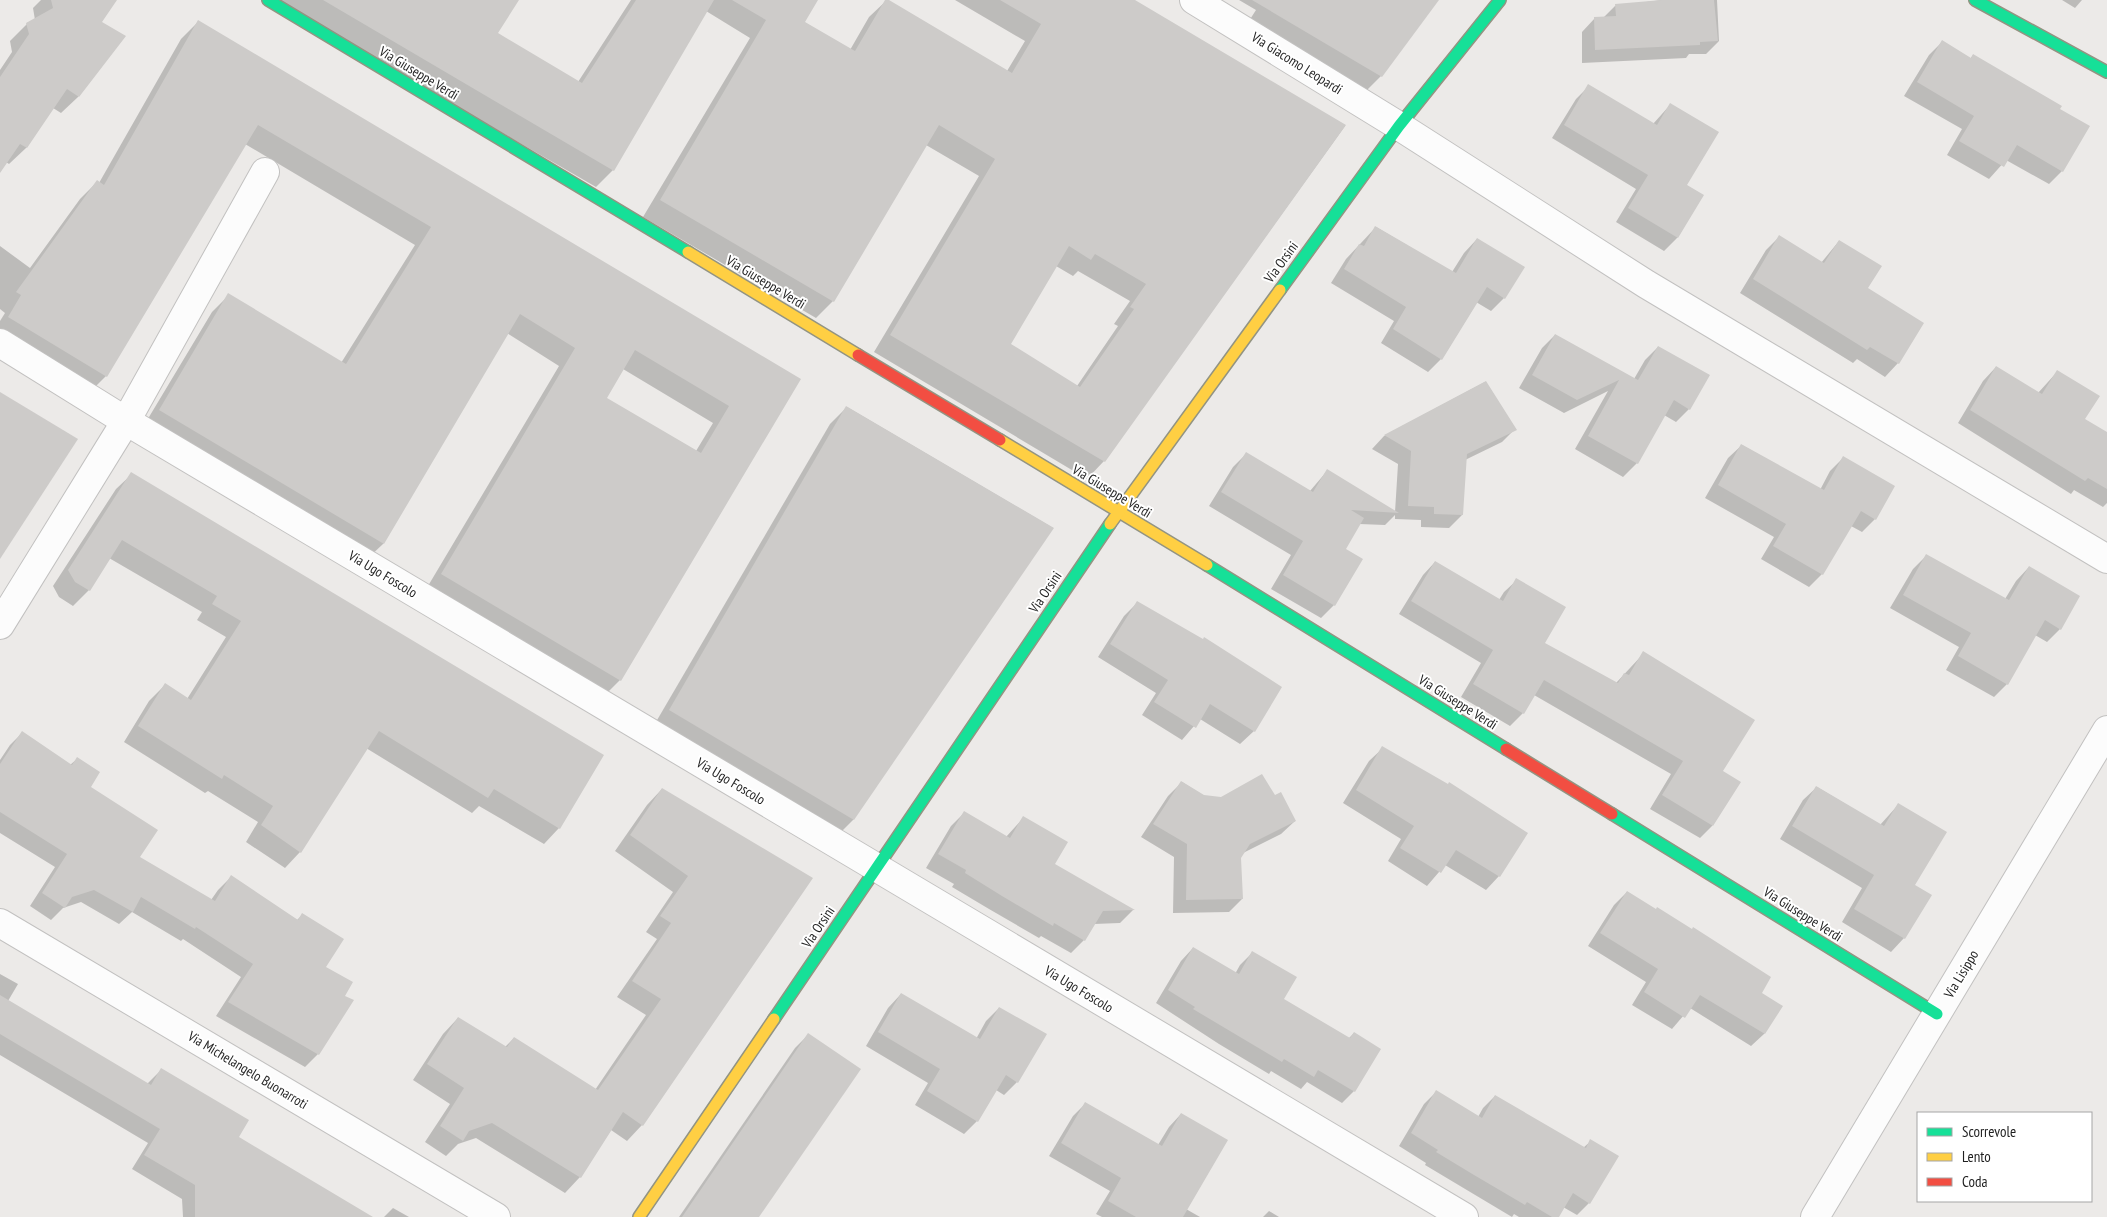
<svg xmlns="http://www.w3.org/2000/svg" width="2107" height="1217" font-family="'PT Sans Narrow',sans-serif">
  <rect width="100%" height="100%" fill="#eceae8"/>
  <!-- shadow -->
  <g fill="#0003" fill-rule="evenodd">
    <polygon points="41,0 116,0 101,22 78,97 61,113 53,108 26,148 9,164 6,162 0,171 0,70 12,52 10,41 27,24 35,20 33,8"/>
    <path d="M272,0H517L496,34L578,82L631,0H817L804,22L850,50L869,17L887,0L1007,71L1025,41L955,0H1132L1345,126L1104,461L1087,479L874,352L979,176L926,145L833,301L816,318L643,217L750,38L706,11L613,170L596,187ZM1056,266L1073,276L1078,271L1130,301L1114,324L1118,326L1077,386L1009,345Z"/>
    <polygon points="1239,0 1437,0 1381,76 1364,93 1247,24 1256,10"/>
    <polygon points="1662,0 1717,0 1719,41 1706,54 1689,54 1686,58 1582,63 1582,32 1595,18 1603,18 1615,6"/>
    <polygon points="2062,0 2082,0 2075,8"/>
    <path d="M198,22L799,379L620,680L603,697L425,591L559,366L507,333L383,544L366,560L143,427L212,312L229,295L341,363L415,245L245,144L106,376L89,393L0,339V321L5,313L0,309V246L30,268L80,199L97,182L99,183L181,39ZM623,369L713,423L696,451L605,398Z"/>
    <polygon points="1942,42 1970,59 1973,55 2058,110 2062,171 2049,184 2006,160 1989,179 1947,155 1962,129 1904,96 1929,55"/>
    <polygon points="1589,86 1653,124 1670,105 1686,185 1702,195 1677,238 1664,251 1616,222 1636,189 1552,138 1576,99"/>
    <polygon points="1376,227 1452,272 1464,253 1477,239 1504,298 1491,311 1476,302 1441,359 1428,372 1381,343 1394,321 1331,283 1346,259"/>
    <polygon points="1779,237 1821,263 1839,241 1866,289 1898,363 1885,377 1857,359 1853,363 1740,293 1766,250"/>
    <polygon points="1555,335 1634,379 1645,360 1658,347 1689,409 1676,422 1664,415 1637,463 1623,477 1575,449 1608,391 1564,413 1519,388 1542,348"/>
    <polygon points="1996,367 2038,393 2057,372 2084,419 2107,434 2107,503 2103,507 2074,490 2071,494 1958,423 1983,381"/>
    <polygon points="1485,382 1515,429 1502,442 1465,460 1462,515 1449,528 1421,527 1421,520 1395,519 1395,515 1385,525 1359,524 1344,549 1334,605 1321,618 1271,589 1291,555 1209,506 1233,467 1246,454 1310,491 1327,471 1395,512 1398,464 1372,449 1384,436"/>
    <polygon points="847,407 1053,528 853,820 836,837 653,727 830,424"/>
    <polygon points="1742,445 1820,490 1830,471 1843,458 1875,519 1862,532 1851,526 1822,574 1809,587 1761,559 1774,537 1705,498 1728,458"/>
    <polygon points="132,474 559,828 544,844 479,806 472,813 366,748 300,852 285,868 246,842 258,822 208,791 205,793 124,742 149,701 165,685 187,699 226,637 197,620 202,612 109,558 89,590 73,606 59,597 53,586 116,489"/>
    <polygon points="1926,556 2005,599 2016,581 2029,567 2060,629 2047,642 2035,635 2007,684 1994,697 1946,670 1959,647 1890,608 1913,569"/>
    <polygon points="1435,562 1499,600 1504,592 1517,580 1543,643 1616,683 1644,653 1721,772 1712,826 1700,838 1650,809 1671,774 1534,695 1523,713 1510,726 1461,697 1481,663 1399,614 1423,575"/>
    <polygon points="1138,602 1254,731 1240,744 1200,719 1182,740 1142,715 1156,693 1098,657 1124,616"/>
    <polygon points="22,733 70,765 77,759 89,787 138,858 211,900 218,890 231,877 297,920 303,914 324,967 343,996 352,1001 318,1054 305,1067 216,1016 241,977 183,939 181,941 132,912 119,924 81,902 63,908 51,920 30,906 55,867 0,833 0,760 10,745"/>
    <polygon points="1383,748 1526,834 1499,876 1486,890 1445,865 1427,886 1388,861 1401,839 1343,803 1369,761"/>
    <polygon points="1182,782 1204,796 1221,798 1275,797 1295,821 1281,834 1243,853 1240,858 1242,899 1229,912 1173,913 1174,857 1141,837 1168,796"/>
    <polygon points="1817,787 1880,825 1898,805 1913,886 1904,938 1891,952 1842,922 1862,888 1780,839 1803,800"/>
    <polygon points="662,789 811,878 642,1125 627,1141 611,1130 580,1177 565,1193 476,1138 458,1144 446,1156 425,1142 450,1104 413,1080 443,1034 458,1018 505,1047 514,1038 595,1090 646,1015 617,997 657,939 646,932 673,892 615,851 647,805"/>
    <polygon points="964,813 1006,837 1024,817 1053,864 1133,910 1120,923 1094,924 1084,940 1071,953 1041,936 1039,938 989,909 952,887 954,884 926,868 951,826"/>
    <polygon points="1627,892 1760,993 1781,1006 1764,1034 1751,1046 1690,1008 1672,1029 1632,1005 1646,982 1588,946 1614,905"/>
    <polygon points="1193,948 1235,974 1240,965 1252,953 1282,1000 1348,1039 1354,1033 1354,1091 1342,1103 1307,1082 1301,1089 1271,1071 1269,1074 1219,1044 1156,1003 1181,961"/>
    <polygon points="0,974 18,984 8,1001 147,1084 161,1070 237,1137 371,1217 183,1217 182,1199 132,1169 148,1143 0,1055"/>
    <polygon points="901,994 976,1039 986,1021 999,1008 1017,1082 1004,1095 996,1090 977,1121 964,1134 915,1105 928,1083 866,1046 888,1008"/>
    <polygon points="809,1034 758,1217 679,1217 795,1048"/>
    <polygon points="1436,1092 1478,1117 1483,1108 1495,1096 1583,1148 1591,1141 1589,1203 1577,1215 1563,1207 1557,1217 1519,1217 1514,1214 1512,1217 1425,1165 1426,1163 1399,1146 1424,1104"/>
    <polygon points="1085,1104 1158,1145 1169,1127 1181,1114 1186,1209 1200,1217 1102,1217 1096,1214 1110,1191 1049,1156 1073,1116"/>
    <polygon points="393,1208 409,1217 384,1217"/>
    <polygon points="1269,1211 1279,1217 1263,1217"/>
  </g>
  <!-- building -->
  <g fill="#cdcbc9" fill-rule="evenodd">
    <polygon points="51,0 117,0 102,22 126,36 79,97 67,89 27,148 20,144 0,173 0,77 29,34 26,23 53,8"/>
    <polygon points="323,0 519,0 498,33 582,83 636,0 714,0 614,171"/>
    <path d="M732,0H818L805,22L855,51L885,0H889L1012,73L1041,24L1000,0H1135L1346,125L1105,462L890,335L995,159L939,125L834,302L660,200L766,20ZM1069,246L1091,260L1095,254L1146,284L1130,307L1134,309L1080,387L1011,344Z"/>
    <polygon points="1252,0 1439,0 1382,77"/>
    <polygon points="1662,0 1714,0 1718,41 1700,42 1700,45 1595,50 1594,17 1616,16 1615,4"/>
    <path d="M198,20L801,379L621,681L441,574L575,348L520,314L384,544L159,410L228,293L346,364L431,227L258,125L107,377L8,317L21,295L16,292L97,180L104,185ZM635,350L729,406L701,453L607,398Z"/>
    <polygon points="1942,40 1971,58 1973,54 2062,106 2060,109 2090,126 2063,172 2017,145 2004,167 1959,141 1974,116 1917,82"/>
    <polygon points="1588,84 1657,125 1670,103 1719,132 1687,185 1704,195 1678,238 1628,208 1648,175 1564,125"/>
    <polygon points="1375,226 1456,273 1477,238 1525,267 1505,299 1487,287 1442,360 1393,329 1406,307 1344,269 1359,244 1364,246"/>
    <polygon points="1779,235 1824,263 1839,240 1882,266 1868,288 1924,323 1899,364 1870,347 1867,350 1753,279"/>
    <polygon points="1555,334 1638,380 1658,346 1710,375 1690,410 1674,400 1638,464 1588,436 1619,380 1577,400 1532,375"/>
    <polygon points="1996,366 2042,394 2057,370 2100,396 2085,419 2107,432 2107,489 2088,478 2085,481 1970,410"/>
    <polygon points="1486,381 1517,430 1467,454 1463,515 1434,514 1434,507 1408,506 1411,451 1384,435"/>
    <polygon points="0,392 78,439 0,559"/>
    <polygon points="846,406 1054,528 854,820 669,710"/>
    <polygon points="1741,444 1824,490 1843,456 1895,486 1876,520 1861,511 1823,575 1773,546 1786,524 1718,485"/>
    <polygon points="1246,452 1313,492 1327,469 1399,513 1351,510 1364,518 1346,549 1363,559 1335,606 1283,575 1303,541 1221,492"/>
    <polygon points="131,472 604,755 560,829 494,789 488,798 379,731 301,853 261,825 273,806 224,775 222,779 138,726 165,683 191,700 241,621 212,604 217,596 122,540 90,591 75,582 68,570"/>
    <polygon points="1926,554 2009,600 2029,566 2080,596 2061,630 2045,620 2008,685 1958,656 1971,633 1903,595"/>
    <polygon points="1435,561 1503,601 1516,578 1566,607 1545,643 1618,683 1624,673 1629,675 1643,651 1755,720 1723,771 1741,782 1713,826 1662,795 1683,761 1601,713 1544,680 1524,714 1473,684 1493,650 1411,601"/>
    <polygon points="1137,601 1203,639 1204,637 1282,687 1255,732 1210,704 1196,728 1154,702 1168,680 1110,644"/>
    <polygon points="22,731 72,765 77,757 100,772 91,787 158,830 140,857 215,901 231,875 298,920 302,913 344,939 326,967 353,982 345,996 354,1000 319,1055 228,1002 253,964 196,927 195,929 141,897 133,912 94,890 72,897 65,908 42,893 67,854 0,812 0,764"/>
    <polygon points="1382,746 1448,784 1449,782 1528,833 1500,877 1456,850 1441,873 1400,848 1414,826 1356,790"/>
    <polygon points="1262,774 1275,795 1281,792 1296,821 1250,844 1241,858 1243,899 1186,900 1187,844 1153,824 1181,781 1204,795 1221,797"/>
    <polygon points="1816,786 1884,826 1898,803 1947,832 1915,885 1932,895 1905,939 1854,909 1874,875 1792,826"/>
    <polygon points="662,788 813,878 643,1126 623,1112 581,1178 492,1123 469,1131 463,1141 440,1126 464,1088 427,1064 458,1017 507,1047 514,1037 598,1090 661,999 632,981 671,923 660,916 688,876 630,835"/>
    <polygon points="964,811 1010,838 1023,816 1068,842 1055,864 1135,910 1103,911 1085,941 1054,923 1053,926 1002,896 965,873 966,870 938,854"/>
    <polygon points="1627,891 1656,909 1657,907 1692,929 1693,927 1771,977 1762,993 1783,1006 1765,1034 1700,995 1685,1018 1644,992 1658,969 1600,933"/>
    <polygon points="1193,947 1239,974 1252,951 1297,977 1284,999 1350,1038 1354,1032 1381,1049 1355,1092 1318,1070 1314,1077 1284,1059 1282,1062 1193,1009 1195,1007 1168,990"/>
    <polygon points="901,993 980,1039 999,1007 1047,1034 1018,1083 1006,1075 978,1122 927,1091 940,1069 878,1032"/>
    <polygon points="0,995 151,1085 161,1068 249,1120 239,1137 373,1217 195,1217 195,1185 144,1155 160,1129 0,1034"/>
    <polygon points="808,1033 861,1069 759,1217 682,1217"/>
    <polygon points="1436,1090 1482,1118 1495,1095 1586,1148 1590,1139 1619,1156 1590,1204 1573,1193 1559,1217 1552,1217 1527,1202 1525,1205 1474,1175 1436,1152 1438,1150 1411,1133"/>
    <polygon points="1085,1102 1162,1146 1181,1113 1228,1140 1183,1217 1136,1217 1108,1201 1121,1178 1061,1143"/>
  </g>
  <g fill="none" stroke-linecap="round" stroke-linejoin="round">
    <defs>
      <g id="street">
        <polyline points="1194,0 1399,126 1646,284 2107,559"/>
        <polyline points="0,343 116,415 1464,1217"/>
        <polyline points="0,625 126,421 265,172"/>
        <polyline points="0,923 496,1217"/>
        <polyline points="1815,1217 2107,730"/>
      </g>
      <g id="fast">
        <polyline points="268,0 688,252"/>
        <polyline points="1975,0 2107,72"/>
        <polyline points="1280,290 1399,126 1500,0"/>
        <polyline points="1207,565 1506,749"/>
        <polyline points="1612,814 1937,1014"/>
        <polyline points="774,1019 1110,524"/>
      </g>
      <g id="slow">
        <polyline points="688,252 858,355"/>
        <polyline points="1000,440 1207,565"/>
        <polyline points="1110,524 1280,290"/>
        <polyline points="639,1217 774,1019"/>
      </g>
      <g id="jam">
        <polyline points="858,355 1000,440"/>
        <polyline points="1506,749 1612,814"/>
      </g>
    </defs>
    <!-- street casing -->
    <use href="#street" stroke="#c2c1c0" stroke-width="30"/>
    <!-- fast casing -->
    <use href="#fast" stroke="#939482" stroke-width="14"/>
    <!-- slow casing -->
    <use href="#slow" stroke="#939482" stroke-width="14"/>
    <!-- jam casing -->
    <use href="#jam" stroke="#939482" stroke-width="14"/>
    <!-- street -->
    <use href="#street" stroke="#fcfcfc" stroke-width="28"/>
    <!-- fast -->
    <use href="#fast" stroke="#16e098" stroke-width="11"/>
    <!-- slow -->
    <use href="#slow" stroke="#ffcf43" stroke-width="11"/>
    <!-- jam -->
    <use href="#jam" stroke="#f24e42" stroke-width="11"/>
  </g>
  <g text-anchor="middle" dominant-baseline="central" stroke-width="4" stroke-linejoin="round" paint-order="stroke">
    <!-- street labels -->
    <g font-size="14" fill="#1f1f1f" stroke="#fff">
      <text transform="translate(1297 63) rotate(32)">Via Giacomo Leopardi</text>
      <text transform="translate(419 73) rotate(31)">Via Giuseppe Verdi</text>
      <text transform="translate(1281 262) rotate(-54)">Via Orsini</text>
      <text transform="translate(766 282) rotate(31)">Via Giuseppe Verdi</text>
      <text transform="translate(1112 491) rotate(31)">Via Giuseppe Verdi</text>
      <text transform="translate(383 574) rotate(31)">Via Ugo Foscolo</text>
      <text transform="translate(1045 592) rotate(-56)">Via Orsini</text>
      <text transform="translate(1458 702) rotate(32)">Via Giuseppe Verdi</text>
      <text transform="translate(731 781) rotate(31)">Via Ugo Foscolo</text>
      <text transform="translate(1803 914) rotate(32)">Via Giuseppe Verdi</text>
      <text transform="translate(818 927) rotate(-56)">Via Orsini</text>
      <text transform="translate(1961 974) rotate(-59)">Via Lisippo</text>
      <text transform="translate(1079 989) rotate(31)">Via Ugo Foscolo</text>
      <text transform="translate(248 1070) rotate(31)">Via Michelangelo Buonarroti</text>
    </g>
  </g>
  <!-- legend -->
  <rect x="1917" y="1112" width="175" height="90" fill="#ffffff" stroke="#a5a5a5"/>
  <rect x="1927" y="1128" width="25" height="8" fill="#16e098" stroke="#a5a5a5"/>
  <text x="1962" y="1137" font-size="15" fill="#1f1f1f">Scorrevole</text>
  <rect x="1927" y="1153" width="25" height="8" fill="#ffcf43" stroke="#a5a5a5"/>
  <text x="1962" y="1162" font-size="15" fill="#1f1f1f">Lento</text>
  <rect x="1927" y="1178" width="25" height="8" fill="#f24e42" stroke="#a5a5a5"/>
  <text x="1962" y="1187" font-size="15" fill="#1f1f1f">Coda</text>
</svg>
